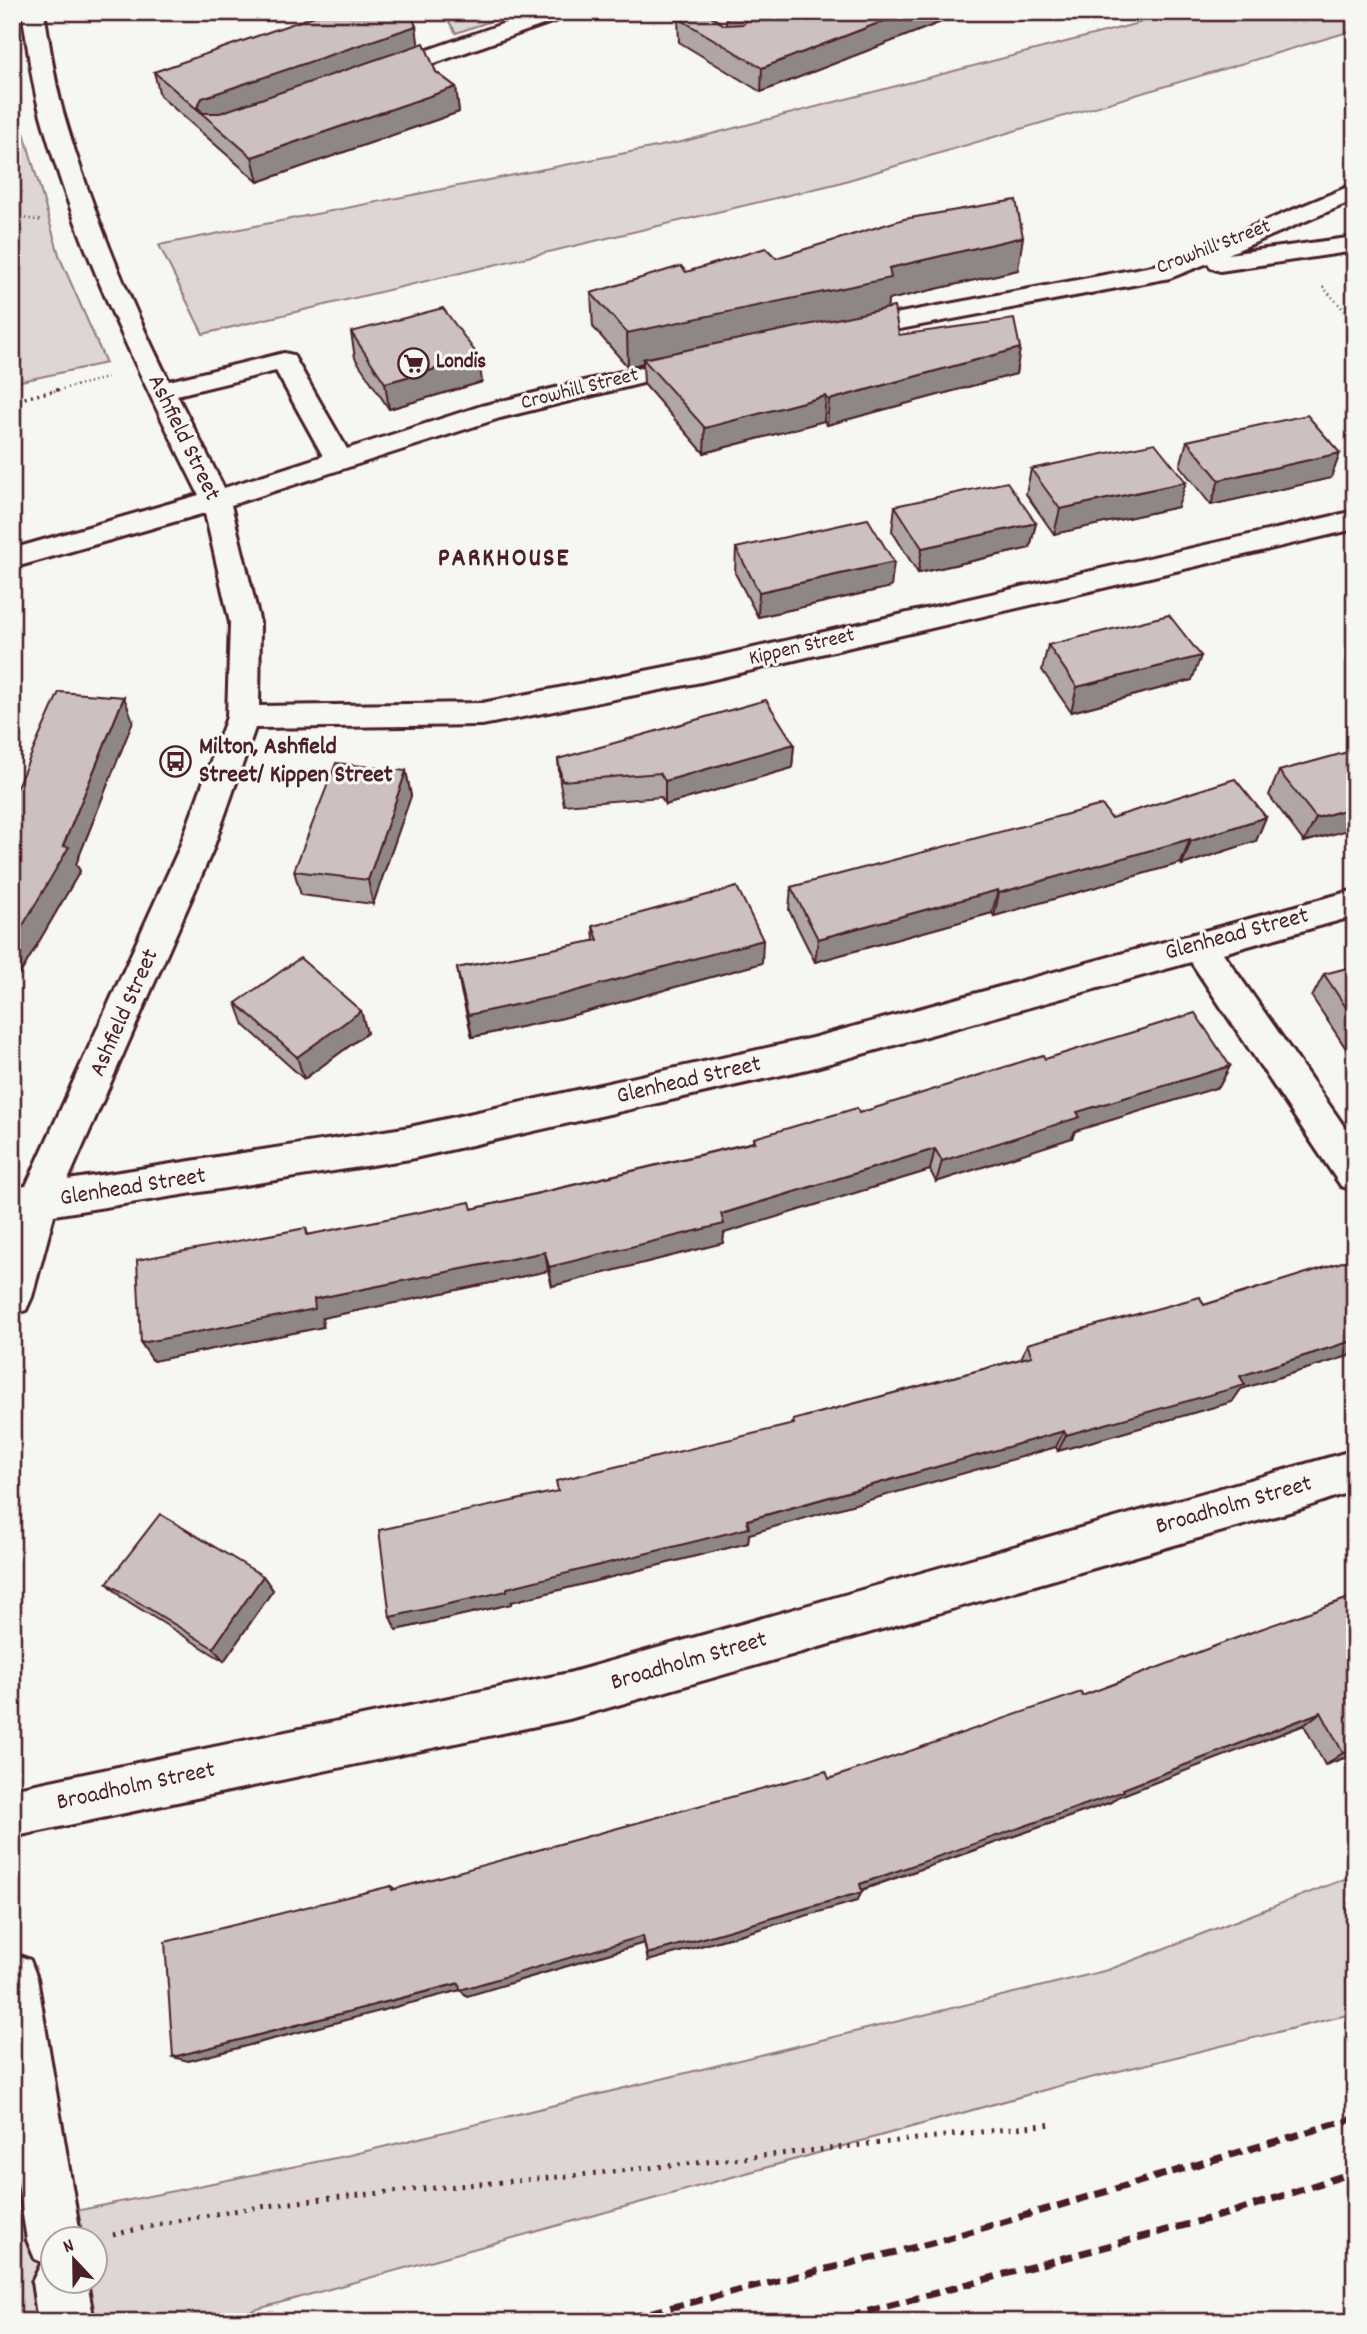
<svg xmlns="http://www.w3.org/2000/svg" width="1367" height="2334" font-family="Dekko,sans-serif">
  <rect width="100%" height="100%" fill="#f6f6f2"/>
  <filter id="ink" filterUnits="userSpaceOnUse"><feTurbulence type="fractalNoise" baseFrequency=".0143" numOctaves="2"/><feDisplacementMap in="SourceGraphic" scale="14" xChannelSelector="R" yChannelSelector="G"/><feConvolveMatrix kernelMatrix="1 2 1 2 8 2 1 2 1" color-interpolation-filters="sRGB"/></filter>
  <g filter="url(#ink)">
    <!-- green -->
    <g fill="#ddd6d5" stroke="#947a80" stroke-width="2" fill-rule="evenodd">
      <polygon points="443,12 517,12 456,33"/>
      <polygon points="1181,12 1355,12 1355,30 835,184 203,334 159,245 681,142"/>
      <polygon points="12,91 60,258 106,363 12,383"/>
      <path d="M1355,1875V2013L1066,2084L211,2322H12V2224L350,2155L1108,1970ZM52,2240H94V2282H52Z"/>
    </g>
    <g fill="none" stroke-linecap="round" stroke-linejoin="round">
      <defs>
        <g id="minor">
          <path d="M22,12H44C50,45 54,80 63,112C89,202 127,297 169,381L284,353L293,355L347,449L481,406L695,354L704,356L708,362L704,368L500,418L231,505L260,623L259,706L482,703L701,660L1355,511V529L701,682L482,725L255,728L213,849L68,1180L410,1127L812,1038L1355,890V916L1223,953L1355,1142V1190L1341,1186L1191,962L812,1068L410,1159L54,1215L32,1297L26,1310L12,1315V1188L26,1186L179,849L227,717L230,623L205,513L12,568V549L199,495C138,372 76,246 40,112C31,80 28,45 22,12ZM276,371L323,456L224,488L177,395Z"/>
          <polygon points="537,12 568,12 566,17 389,79 373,79 370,74 373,69"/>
          <polygon points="1355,184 1355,200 1228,254 1355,237 1355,251 1220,271 1211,268 1208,263 1170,278 847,339 838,337 834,331 838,325 847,323 1163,264"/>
          <polygon points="1355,1450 1355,1490 1303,1508 569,1719 12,1837 12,1789 569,1673"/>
          <polygon points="12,1953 30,1960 37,1978 81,2240 52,2240 52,2282 87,2282 94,2322 38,2322 32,2282 42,2262 35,2259 27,2240 12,2145"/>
        </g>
      </defs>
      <!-- minor casing -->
      <use href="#minor" stroke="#4a1f2b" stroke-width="6"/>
      <!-- path-far2 -->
      <g stroke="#4a1f2b" stroke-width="2.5" stroke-dasharray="1 3.5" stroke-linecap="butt">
        <polyline points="12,216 42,221"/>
        <polyline points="1323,287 1355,322"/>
        <polyline points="54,391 107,378"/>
      </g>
      <!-- path-far1 -->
      <polyline stroke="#4a1f2b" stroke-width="3.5" stroke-dasharray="2 4.5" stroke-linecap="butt" points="12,401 61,389"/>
      <!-- path -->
      <path stroke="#4a1f2b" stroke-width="5" stroke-dasharray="2.5 7" stroke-linecap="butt" d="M113,2235C259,2199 409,2191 558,2177C723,2161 888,2142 1053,2124"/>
      <!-- minor -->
      <use href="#minor" fill="#f6f6f2" fill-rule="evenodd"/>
      <!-- rail -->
      <g stroke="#4a1f2b" stroke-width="7" stroke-dasharray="13 7" stroke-linecap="butt">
        <polyline points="612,2322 932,2243 1355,2118"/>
        <polyline points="829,2322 1233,2212 1355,2172"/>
      </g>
    </g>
    <!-- wall -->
    <g fill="#afa6a5" stroke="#4a1f2b" stroke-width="2">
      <polygon points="726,12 950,12 949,19 761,92 679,42 678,18 726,25"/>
      <polygon points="416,26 418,45 436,72 456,87 459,112 258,182 160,96 154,72"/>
      <polygon points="776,258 1018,270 888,300 887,308 899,335 1020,348 1016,374 827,425 824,421 704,453 644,384 643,363 628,367 593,327 591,293 686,272"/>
      <polygon points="351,332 482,382 389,409 355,358"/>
      <polygon points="1187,441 1340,453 1331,478 1211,505 1180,466"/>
      <polygon points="1031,469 1178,507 1054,534 1026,494"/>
      <polygon points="895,506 1036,523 1030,548 918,573 892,531"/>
      <polygon points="736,548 891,587 758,617 735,573"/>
      <polygon points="1048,645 1192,680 1071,712 1042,670"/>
      <polygon points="133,721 76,864 80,871 20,974 12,973 12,798"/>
      <polygon points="794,744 792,768 665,805 661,797 564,805 560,783 558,759"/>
      <polygon points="1355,750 1355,828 1304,842 1269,795 1279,771"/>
      <polygon points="406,771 411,796 373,904 301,895 294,871"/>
      <polygon points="1266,817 1256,841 1182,865 1181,863 994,916 992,913 815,962 789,910 791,887 1111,818"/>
      <polygon points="593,926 762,963 563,1018 472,1037 461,991 457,968 594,941"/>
      <polygon points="1355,966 1355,1048 1347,1050 1312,997 1324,974"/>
      <polygon points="236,1003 361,1011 367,1033 304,1079 244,1025"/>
      <polygon points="1045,1059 1230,1066 1219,1087 1075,1131 1072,1138 936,1182 930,1170 724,1233 723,1243 552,1286 548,1271 322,1318 323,1327 153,1361 141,1343 306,1228 308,1235 472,1209 753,1142 754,1138 859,1113"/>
      <polygon points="1355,1258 1355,1354 1241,1389 1232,1402 1058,1451 1056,1447 749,1534 748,1543 511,1602 511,1604 396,1630 792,1425 793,1420 1021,1359 1027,1344 1204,1305"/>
      <polygon points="263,1576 273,1590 224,1661 121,1597 107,1583"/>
      <polygon points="1355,1596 1355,1754 1325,1765 1304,1725 1117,1797 1111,1802 862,1890 857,1901 648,1961 644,1943 467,1996 460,1990 188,2061 391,1886 395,1889 829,1779 1082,1696"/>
    </g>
    <!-- shaded-wall -->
    <g fill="#8f8786" stroke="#4a1f2b" stroke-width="2">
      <polygon points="907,12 950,12 949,19 761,92 762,68"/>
      <polygon points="416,26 419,50 211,121 197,107 202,98"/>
      <polygon points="456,87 459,112 258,182 252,157"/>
      <polygon points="1023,237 1018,270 888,300 887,312 643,359 643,363 628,367 627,333 889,268"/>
      <polygon points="1020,348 1016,374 827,425 829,400"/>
      <polygon points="479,357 482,382 389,409 385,383"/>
      <polygon points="826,396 824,421 704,453 705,428"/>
      <polygon points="1340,453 1331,478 1211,505 1219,480"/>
      <polygon points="1186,482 1178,507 1054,534 1060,509"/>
      <polygon points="1036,523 1030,548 918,573 922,548"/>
      <polygon points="894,562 891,587 758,617 759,592"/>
      <polygon points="1201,656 1192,680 1071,712 1077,687"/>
      <polygon points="124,697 133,721 76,864 80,871 20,974 12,960 12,944 63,846"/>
      <polygon points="794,744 792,768 665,805 665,781"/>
      <polygon points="406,771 411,796 373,904 368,880"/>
      <polygon points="1355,807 1355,828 1304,842 1316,818"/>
      <polygon points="1266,817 1256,841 1182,865 1191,841"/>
      <polygon points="1190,839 1181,863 994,916 999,893"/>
      <polygon points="998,890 992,913 815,962 818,939"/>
      <polygon points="763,940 762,963 563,1018 472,1037 468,1015"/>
      <polygon points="361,1011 367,1033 304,1079 297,1057"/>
      <polygon points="1355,1037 1355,1048 1347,1050"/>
      <polygon points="1230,1066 1219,1087 1075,1131 1072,1138 936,1182 942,1161 1077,1112"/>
      <polygon points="935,1149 930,1170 724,1233 723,1243 552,1286 549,1267"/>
      <polygon points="545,1252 548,1271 322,1318 323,1327 153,1361 141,1343 314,1299"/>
      <polygon points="1355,1340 1355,1354 1241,1389 1232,1402 1058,1451 1066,1435 1240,1376"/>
      <polygon points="1064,1431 1056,1447 749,1534 748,1543 511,1602 511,1604 396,1630 390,1617 507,1588"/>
      <polygon points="263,1576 273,1590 224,1661 213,1648"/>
      <polygon points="1321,1712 1304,1725 1117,1797 1111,1802 855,1892 860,1884 1123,1789"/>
      <polygon points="1355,1749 1355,1754 1325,1765 1343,1753"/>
      <polygon points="862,1892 857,1901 648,1961 647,1954"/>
      <polygon points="643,1936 644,1943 467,1996 460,1990 188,2061 173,2057"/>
    </g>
    <!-- building -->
    <g fill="#ccc1c0" stroke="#4a1f2b" stroke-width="2">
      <polygon points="326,12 410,12 416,26 202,98 197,107 203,113 220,113 424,43 436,72 456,87 252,157 154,72"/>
      <polygon points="694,12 705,12 724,25 744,24 747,16 745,12 907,12 762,68 678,18"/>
      <polygon points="1016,200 1023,237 889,268 891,278 627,333 591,293 681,266 686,272 766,248 776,258 904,219"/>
      <polygon points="894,307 899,335 1014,319 1020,348 829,400 826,396 705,428 643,359"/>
      <polygon points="443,308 479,357 385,383 351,332"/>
      <polygon points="1307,415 1340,453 1219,480 1187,441"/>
      <polygon points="1155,443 1186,482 1060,509 1031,469"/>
      <polygon points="1007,482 1036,523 922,548 895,506"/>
      <polygon points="868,519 894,562 759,592 736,548"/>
      <polygon points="1169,615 1201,656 1077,687 1048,645"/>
      <polygon points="59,692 124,697 63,846 69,847 12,944 12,798"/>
      <polygon points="766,700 794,744 665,781 660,773 562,781 558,759"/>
      <polygon points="1355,750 1355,807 1316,818 1279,771"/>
      <polygon points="336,763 406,771 368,880 294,871"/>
      <polygon points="1235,779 1266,817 1191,841 1190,839 999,893 998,890 818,939 791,887 1102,805 1111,818"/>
      <polygon points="737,887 763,940 561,995 468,1015 457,968 598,940 593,926"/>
      <polygon points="300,958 361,1011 297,1057 236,1003"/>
      <polygon points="1355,966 1355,1021 1324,974"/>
      <polygon points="1195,1013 1230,1066 1077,1112 1080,1117 942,1161 935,1149 721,1214 724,1224 549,1267 545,1252 314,1299 315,1309 141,1343 137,1260 306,1228 307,1235 470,1202 472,1209 755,1142 754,1138 857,1108 859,1113 1043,1055 1045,1059"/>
      <polygon points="1355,1258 1355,1340 1240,1376 1245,1385 1066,1435 1064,1431 747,1520 749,1528 507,1588 507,1591 390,1617 379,1530 558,1491 556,1481 794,1424 793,1420 1032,1356 1027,1344 1200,1297 1204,1305"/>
      <polygon points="160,1514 263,1576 213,1648 107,1583"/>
      <polygon points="1355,1596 1355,1749 1343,1753 1321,1712 1123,1789 1124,1791 860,1884 862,1892 647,1954 643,1936 460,1990 459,1983 173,2057 165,1942 391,1886 392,1890 826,1771 829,1779 1081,1692 1082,1696 1255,1631"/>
    </g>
  </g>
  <!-- icons -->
  <defs>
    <symbol id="supermarket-ring" viewBox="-11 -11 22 22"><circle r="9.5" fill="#f6f6f2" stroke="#4a1f2b" stroke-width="1.5"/><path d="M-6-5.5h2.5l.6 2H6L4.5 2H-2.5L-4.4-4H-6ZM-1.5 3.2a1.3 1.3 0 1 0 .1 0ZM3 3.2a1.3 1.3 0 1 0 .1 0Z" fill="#4a1f2b"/></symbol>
    <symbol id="bus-ring" viewBox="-11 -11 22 22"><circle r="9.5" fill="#f6f6f2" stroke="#4a1f2b" stroke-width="1.5"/><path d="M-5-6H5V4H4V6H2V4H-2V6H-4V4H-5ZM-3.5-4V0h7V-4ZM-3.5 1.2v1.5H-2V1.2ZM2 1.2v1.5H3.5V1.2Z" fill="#4a1f2b"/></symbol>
  </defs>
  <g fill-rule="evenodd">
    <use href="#supermarket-ring" x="396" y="346" width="35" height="35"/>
    <use href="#bus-ring" x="158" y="744" width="35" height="35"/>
  </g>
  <g text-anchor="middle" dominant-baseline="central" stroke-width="6" stroke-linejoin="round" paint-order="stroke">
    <!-- far-street labels -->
    <g font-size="21" fill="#4a1f2b" stroke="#f6f6f2">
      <text transform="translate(1214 248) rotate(-21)">Crowhill Street</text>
      <text transform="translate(580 390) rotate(-14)">Crowhill Street</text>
      <text transform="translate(802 648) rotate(-13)">Kippen Street</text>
    </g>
    <!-- far-poi labels -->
    <g font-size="21" font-weight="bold" fill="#4a1f2b" stroke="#f6f6f2" text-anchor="start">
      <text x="436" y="363">Londis</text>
    </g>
    <!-- street labels -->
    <g font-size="24" fill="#4a1f2b" stroke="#f6f6f2">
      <text transform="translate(183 438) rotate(64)">Ashfield Street</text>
      <text transform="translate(1237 935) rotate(-15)">Glenhead Street</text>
      <text transform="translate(125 1013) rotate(-66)">Ashfield Street</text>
      <text transform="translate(689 1081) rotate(-13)">Glenhead Street</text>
      <text transform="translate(133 1188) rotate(-9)">Glenhead Street</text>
      <text transform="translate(1234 1506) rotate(-16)">Broadholm Street</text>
      <text transform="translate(689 1662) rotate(-16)">Broadholm Street</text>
      <text transform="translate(136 1787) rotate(-12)">Broadholm Street</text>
    </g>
    <!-- poi labels -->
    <g font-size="24" font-weight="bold" fill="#4a1f2b" stroke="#f6f6f2" text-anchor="start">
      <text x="199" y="748">Milton, Ashfield<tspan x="199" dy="28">Street/ Kippen Street</tspan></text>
    </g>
    <!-- far-district labels -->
    <g font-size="26" font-weight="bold" letter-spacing="2" fill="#4a1f2b" stroke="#f6f6f2">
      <text x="504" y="559">PARKHOUSE</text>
    </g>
  </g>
  <!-- margin -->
  <rect width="1367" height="2334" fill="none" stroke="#f6f6f2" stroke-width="42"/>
  <rect x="21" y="21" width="1325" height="2292" fill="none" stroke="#4a1f2b" stroke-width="2.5" filter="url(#ink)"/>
  <!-- north arrow -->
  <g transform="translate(74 2260) rotate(338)"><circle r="33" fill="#f6f6f2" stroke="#b1a0a2" stroke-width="2"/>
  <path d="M0-5L12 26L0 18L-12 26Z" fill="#4a1f2b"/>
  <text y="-10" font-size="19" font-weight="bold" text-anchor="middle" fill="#4a1f2b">N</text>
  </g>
</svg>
